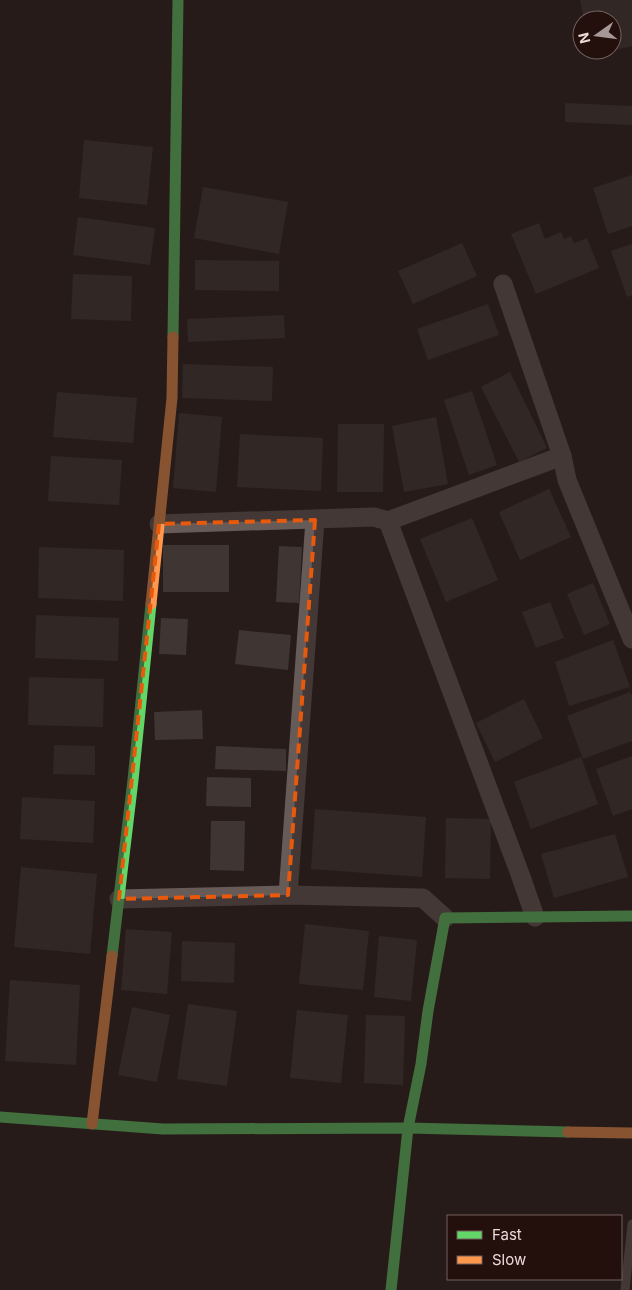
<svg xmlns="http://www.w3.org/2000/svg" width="632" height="1290" font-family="Inter,sans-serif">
  <rect width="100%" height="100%" fill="#271c1a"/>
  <!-- building -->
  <g fill="#3f3533">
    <polygon points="580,0 632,0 632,46 592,56 591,50 612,50 612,20 584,20"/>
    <polygon points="565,103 632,106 632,125 565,122"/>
    <polygon points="84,140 153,147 147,205 79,198"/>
    <polygon points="632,175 632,226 608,234 593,188"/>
    <polygon points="203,187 288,202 279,254 194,238"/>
    <polygon points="78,217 155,228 150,265 73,255"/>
    <polygon points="539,223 545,239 561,232 564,239 571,236 574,243 587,238 599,268 536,294 511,234"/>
    <polygon points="462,243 477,276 413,304 398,271"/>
    <polygon points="632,244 632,295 627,297 611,251"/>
    <polygon points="195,260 279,261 279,291 195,290"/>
    <polygon points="73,274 132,276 131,321 71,319"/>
    <polygon points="488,304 499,335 428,360 417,329"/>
    <polygon points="284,315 285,338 188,342 187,319"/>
    <polygon points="183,364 273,367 272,401 182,398"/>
    <polygon points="510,372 547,448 519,462 481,387"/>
    <polygon points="472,391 497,465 469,475 444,400"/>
    <polygon points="57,392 137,398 133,443 53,437"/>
    <polygon points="179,413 222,417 216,492 173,488"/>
    <polygon points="436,417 448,484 404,492 392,426"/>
    <polygon points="338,424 384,424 383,492 337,492"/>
    <polygon points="240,434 323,438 321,491 237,487"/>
    <polygon points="51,456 122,460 119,505 48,501"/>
    <polygon points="549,489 571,537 520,560 499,512"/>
    <polygon points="472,518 498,580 446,602 420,539"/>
    <rect x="163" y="545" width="66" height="47"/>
    <polygon points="279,546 302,547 299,603 276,602"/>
    <polygon points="39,547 124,550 123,601 38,598"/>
    <polygon points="593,583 610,624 584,635 567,594"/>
    <polygon points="550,602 564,638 536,648 522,612"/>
    <polygon points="36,615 119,618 118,661 35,658"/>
    <polygon points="161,618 188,619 186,655 159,654"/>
    <polygon points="239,630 291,635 288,670 235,664"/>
    <polygon points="613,640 630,687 569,706 555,662"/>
    <polygon points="29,677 104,679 103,727 28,725"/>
    <polygon points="630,692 632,696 632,741 583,759 567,716"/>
    <polygon points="524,699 543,738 495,762 476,723"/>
    <polygon points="202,710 203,739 155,740 154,712"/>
    <polygon points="54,745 95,746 95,775 53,774"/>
    <polygon points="216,746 286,749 286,771 215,769"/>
    <polygon points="632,756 632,809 613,816 596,769"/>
    <polygon points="581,757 598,804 531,829 514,782"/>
    <polygon points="207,777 251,778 251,807 206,806"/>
    <polygon points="22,797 95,801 93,843 20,839"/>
    <polygon points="315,809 426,817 422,877 311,869"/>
    <polygon points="446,818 491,819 490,879 445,878"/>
    <polygon points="211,821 245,821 244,871 210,870"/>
    <polygon points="615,834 628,877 554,898 541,854"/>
    <polygon points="21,867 97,874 90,954 14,947"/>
    <polygon points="305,924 369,931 363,990 299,984"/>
    <polygon points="126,929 172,932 167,994 121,990"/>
    <polygon points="379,936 417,940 411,1001 374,997"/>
    <polygon points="182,941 235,943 234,983 181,981"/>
    <polygon points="10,980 80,985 76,1065 5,1061"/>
    <polygon points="188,1004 237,1011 227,1086 177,1079"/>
    <polygon points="132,1007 170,1015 157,1082 118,1075"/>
    <polygon points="297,1010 348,1015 341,1083 290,1078"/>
    <polygon points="366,1015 405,1016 403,1085 364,1083"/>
  </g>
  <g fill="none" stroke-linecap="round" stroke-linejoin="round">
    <!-- lane -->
    <polyline stroke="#675b58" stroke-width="9" points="625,1290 632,1224"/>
    <!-- street -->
    <g stroke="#675b58" stroke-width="19">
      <polyline points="503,284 562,456 567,480 632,639"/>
      <polyline points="388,521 520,874 535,917"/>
      <polyline points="159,524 374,517 388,521 562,456"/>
      <polyline points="288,895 315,520"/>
      <polyline points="119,899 288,895 423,898 445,918"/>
    </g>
    <!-- fast -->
    <g stroke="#63d668" stroke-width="11">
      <polyline points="173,337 178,0"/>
      <polyline points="112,956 133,780 151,604"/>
      <polyline points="0,1117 163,1129 408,1128 568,1132"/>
      <polyline points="391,1290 408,1128 421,1064 428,1011 445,918 632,916"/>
    </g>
    <!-- slow -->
    <g stroke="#ff974d" stroke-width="11">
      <polyline points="151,604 172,398 173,337"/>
      <polyline points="92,1124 112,956"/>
      <polyline points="568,1132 632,1133"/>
    </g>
  </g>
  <!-- marked area -->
  <path d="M0 0H632V1290H0ZM315,520L288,895L119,899L159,524Z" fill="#271c1a" fill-opacity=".55" fill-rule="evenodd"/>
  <path fill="none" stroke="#e8590c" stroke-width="4" stroke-dasharray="10 6" stroke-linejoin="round" d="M315,520L288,895L119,899L159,524Z"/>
  <!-- legend -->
  <rect x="447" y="1215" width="175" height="65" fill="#230f0b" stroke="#73615d"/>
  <rect x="457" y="1231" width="25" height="8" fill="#63d668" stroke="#73615d"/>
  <text x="492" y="1240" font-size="15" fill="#eadbd8">Fast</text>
  <rect x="457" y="1256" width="25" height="8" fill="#ff974d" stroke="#73615d"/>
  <text x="492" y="1265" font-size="15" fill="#eadbd8">Slow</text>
  <!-- north arrow -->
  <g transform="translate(597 35) rotate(256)"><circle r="24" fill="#230f0b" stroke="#73615d"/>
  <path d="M0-4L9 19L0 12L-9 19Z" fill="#a69896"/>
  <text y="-8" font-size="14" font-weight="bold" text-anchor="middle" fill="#eadbd8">N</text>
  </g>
</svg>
